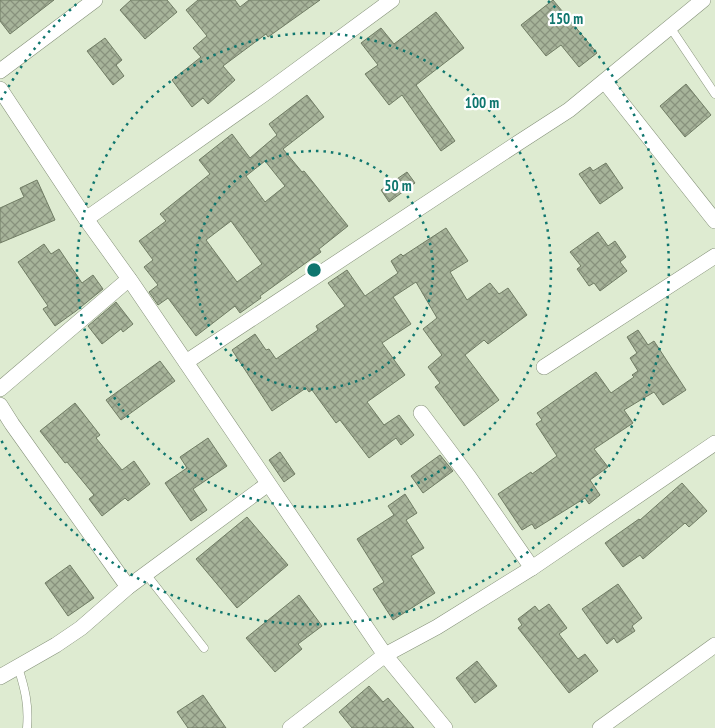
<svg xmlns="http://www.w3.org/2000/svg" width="715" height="728" font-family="'PT Sans Narrow',sans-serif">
  <defs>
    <pattern id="building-cross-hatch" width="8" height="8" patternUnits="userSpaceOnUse" patternTransform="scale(1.25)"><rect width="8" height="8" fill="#a7b49a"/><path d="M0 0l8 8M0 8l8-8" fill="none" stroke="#88927d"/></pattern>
  </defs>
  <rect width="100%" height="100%" fill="#deebd1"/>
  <!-- building -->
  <g fill="url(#building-cross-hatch)" stroke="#707c64" fill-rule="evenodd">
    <polygon points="0,0 54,0 10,34 0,21"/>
    <polygon points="131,0 167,0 177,12 145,39 120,10"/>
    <polygon points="198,0 235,0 240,7 249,0 320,0 268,37 266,34 223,66 235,80 208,104 203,98 192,107 172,80 201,57 193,48 207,36 186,10"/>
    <polygon points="553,0 597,53 579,67 561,45 546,56 521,25"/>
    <polygon points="436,12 464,48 416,85 455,141 441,151 402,95 389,105 365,74 378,65 361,43 381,28 394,44"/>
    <polygon points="105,38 122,60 116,65 124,76 113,85 87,51"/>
    <polygon points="686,84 711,115 685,137 660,106"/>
    <path d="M307,95L324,117L283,149L302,172L304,171L348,226L319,249L321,252L260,296L261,298L240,313L235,306L196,336L168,298L158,305L149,292L158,285L144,267L153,260L139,241L166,221L160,214L210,174L199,160L232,134L250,158L277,135L269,124ZM265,161L285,186L265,202L246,176ZM231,221L262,264L237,282L206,240Z"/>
    <polygon points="606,163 623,188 600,204 579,174 590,167 593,171"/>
    <polygon points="407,172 415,183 389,202 381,190"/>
    <polygon points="37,180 55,220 0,243 0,208 24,197 20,188"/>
    <polygon points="446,228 468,261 450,272 467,300 490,283 499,294 508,288 527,315 488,344 484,340 465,355 499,400 464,426 435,387 440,383 428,367 442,355 423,329 437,318 416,282 393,297 411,324 382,343 405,375 367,402 384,425 399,415 414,435 401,445 396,438 369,458 340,420 336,423 312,390 309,392 306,388 272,411 232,350 255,334 266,350 269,349 276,359 318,330 316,326 345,306 328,283 347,270 365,296 398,273 391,261 401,254 403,256"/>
    <polygon points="598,232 608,246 615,241 626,257 620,262 627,271 600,291 594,283 589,286 577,269 581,266 570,252"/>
    <polygon points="44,244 51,254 59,249 82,283 93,275 103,289 76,311 55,326 43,309 48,306 18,262"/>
    <polygon points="116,302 133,324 123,332 121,329 102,344 88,326"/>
    <polygon points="638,330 648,345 654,341 686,390 663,405 654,392 624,410 633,423 594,449 608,467 590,480 600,495 589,504 585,498 535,529 532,524 522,530 498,494 531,472 532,474 557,456 536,424 542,420 537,413 596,372 611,393 634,377 632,375 638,371 630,358 637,353 627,337"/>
    <polygon points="160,361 175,381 121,420 106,400"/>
    <polygon points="75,403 100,435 96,438 122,470 134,461 150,484 128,501 125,498 102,516 89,499 94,495 67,462 65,463 40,431"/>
    <polygon points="208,438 227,466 193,489 207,510 191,521 165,483 187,468 180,457"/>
    <polygon points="280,452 295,474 284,482 269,460"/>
    <polygon points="440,455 453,471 423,493 411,476"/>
    <polygon points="682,483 707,511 689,527 685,523 643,559 640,555 623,567 605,543 639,519 640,520"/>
    <polygon points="405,494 417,513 406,520 424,548 411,556 435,593 393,620 373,589 384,582 357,539 394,515 388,506"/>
    <polygon points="247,517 288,565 237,608 196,559"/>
    <polygon points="70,565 94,598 68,616 45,583"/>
    <polygon points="618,584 642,618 632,626 635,631 617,643 614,638 607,644 582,609"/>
    <polygon points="299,595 322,626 298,644 302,649 275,672 246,638"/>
    <polygon points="549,604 567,628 559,634 578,659 585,654 598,671 569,693 518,628 522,625 518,619 535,606 539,611"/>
    <polygon points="477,661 497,686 475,703 456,678"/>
    <polygon points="369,686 383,702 388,698 414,728 352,728 339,712"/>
    <polygon points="203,695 226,728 188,728 177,712"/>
  </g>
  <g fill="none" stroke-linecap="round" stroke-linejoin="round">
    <defs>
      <g id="service">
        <polyline points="670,27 715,94"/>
        <polyline points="146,574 204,648"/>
        <path d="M18,667C25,689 29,705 27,728"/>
      </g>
      <g id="minor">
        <polyline points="0,71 95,0"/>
        <polyline points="605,82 715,221"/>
        <polyline points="0,89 86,219 132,283 385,655 445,728"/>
        <polyline points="86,219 264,94 392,0"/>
        <polyline points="186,362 518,143 569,110 703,0"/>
        <polyline points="544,367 715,256"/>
        <polyline points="0,389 129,279"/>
        <polyline points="0,405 12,424 128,587"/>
        <polyline points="421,413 469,477 532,568"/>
        <polyline points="0,677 56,645 81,628 128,587 268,484"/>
        <polyline points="290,728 385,655 437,627 532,568 715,443"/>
        <polyline points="600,728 715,645"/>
      </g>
    </defs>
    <!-- service casing -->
    <use href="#service" stroke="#859179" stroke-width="9"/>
    <!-- minor casing -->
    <use href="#minor" stroke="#859179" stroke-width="16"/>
    <!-- service -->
    <use href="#service" stroke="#fff" stroke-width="8"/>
    <!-- minor -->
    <use href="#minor" stroke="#fff" stroke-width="15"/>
  </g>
  <!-- distance rings -->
  <g fill="none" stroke="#0f766e" stroke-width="2.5" stroke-dasharray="2.5 5">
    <circle cx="314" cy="270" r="119"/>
    <circle cx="314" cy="270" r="237"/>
    <path d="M1 100A356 356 0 0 1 80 1M548 1A356 356 0 1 1 1 440"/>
  </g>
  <circle cx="314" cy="270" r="8" fill="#0f766e" stroke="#fff" stroke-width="2.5"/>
  <g font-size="15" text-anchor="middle" font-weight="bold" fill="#0f766e" stroke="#fff" stroke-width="4.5" stroke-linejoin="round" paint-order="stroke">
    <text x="566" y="24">150 m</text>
    <text x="482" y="108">100 m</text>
    <text x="398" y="191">50 m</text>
  </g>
</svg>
